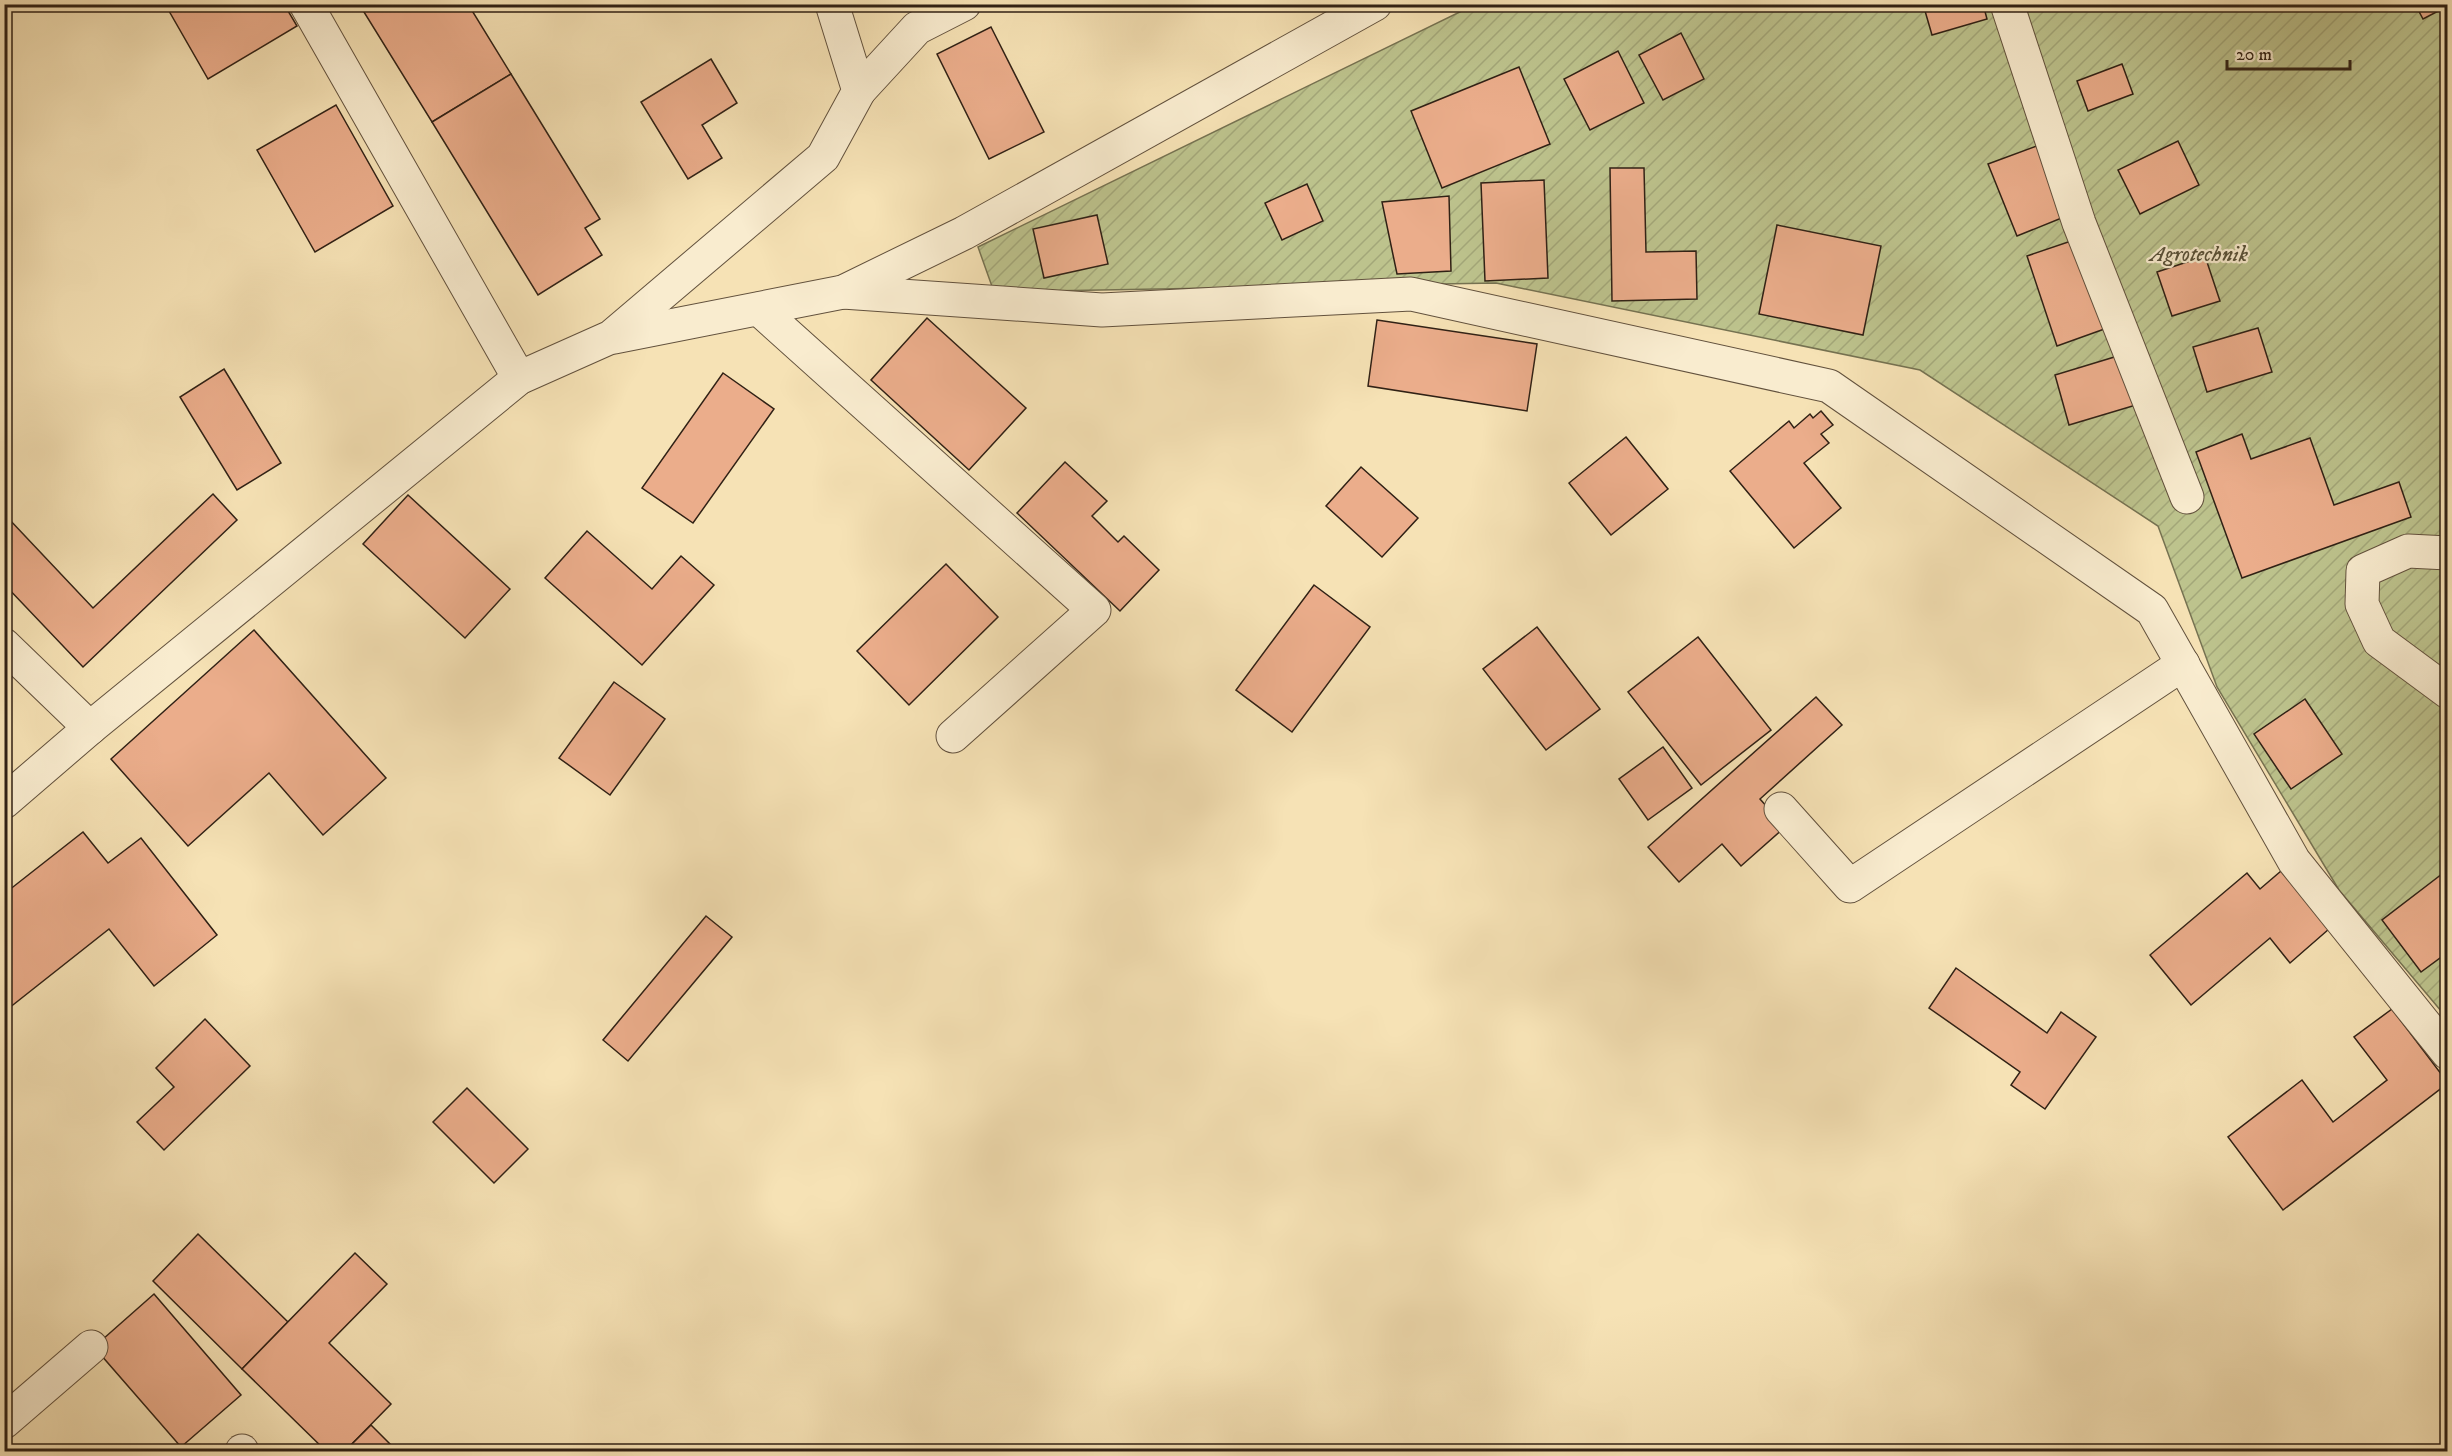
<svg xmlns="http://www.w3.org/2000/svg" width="2452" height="1456" font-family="'IM FELL DW Pica',serif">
  <defs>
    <pattern id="garden-furrows" width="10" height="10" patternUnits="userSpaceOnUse" patternTransform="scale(1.5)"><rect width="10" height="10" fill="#bdc38d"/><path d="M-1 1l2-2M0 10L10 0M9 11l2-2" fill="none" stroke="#a3a779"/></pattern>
  </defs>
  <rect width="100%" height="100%" fill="#f6e2b5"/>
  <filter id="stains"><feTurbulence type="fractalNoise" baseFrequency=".00333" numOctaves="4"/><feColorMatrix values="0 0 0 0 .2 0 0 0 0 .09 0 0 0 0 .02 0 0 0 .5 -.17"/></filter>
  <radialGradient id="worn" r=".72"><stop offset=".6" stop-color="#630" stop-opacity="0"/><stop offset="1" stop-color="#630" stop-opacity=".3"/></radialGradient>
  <!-- garden -->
  <polygon fill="url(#garden-furrows)" stroke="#767251" stroke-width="1.5" points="1474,5 2447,5 2447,1018 2339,890 2217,687 2158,526 1920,370 1496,283 994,292 978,247"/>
  <!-- building -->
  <g fill="#ebad8b" stroke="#302115" stroke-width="1.5">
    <polygon points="165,4 284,4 297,26 208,79"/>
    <polygon points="359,4 468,4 511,74 432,122"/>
    <polygon points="1923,4 1983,4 1987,19 1932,35"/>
    <polygon points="2415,4 2448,4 2448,6 2423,19"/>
    <polygon points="991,27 1044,132 989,159 937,54"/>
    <polygon points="1681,33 1704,79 1663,100 1639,55"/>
    <polygon points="1618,51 1644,103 1590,130 1564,79"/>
    <polygon points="711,59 737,103 702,125 722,158 688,179 641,102"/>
    <polygon points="2122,64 2133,94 2088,111 2077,81"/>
    <polygon points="1519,67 1550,144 1442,188 1411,111"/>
    <polygon points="511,74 600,219 585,228 602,255 538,295 432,122"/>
    <polygon points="336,105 393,206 315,252 257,150"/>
    <polygon points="2178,141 2199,185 2140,214 2118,170"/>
    <polygon points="2042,144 2069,215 2017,236 1988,164"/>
    <polygon points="2448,150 2448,182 2441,152"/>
    <polygon points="1610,168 1644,168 1646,252 1696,251 1697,299 1612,301"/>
    <polygon points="1544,180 1548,278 1485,281 1481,183"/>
    <polygon points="1307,184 1323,221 1282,240 1265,203"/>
    <polygon points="1449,196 1451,271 1397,274 1382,202"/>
    <polygon points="1097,215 1108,264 1044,278 1033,229"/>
    <polygon points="1777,225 1881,246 1863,335 1759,314"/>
    <polygon points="2080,238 2110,327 2057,346 2027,256"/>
    <polygon points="2205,256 2220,301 2172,316 2157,272"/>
    <polygon points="927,318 1026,408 969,470 871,380"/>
    <polygon points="1377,320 1537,344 1527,411 1368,386"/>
    <polygon points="2258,328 2272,372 2207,392 2193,347"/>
    <polygon points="2121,355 2136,405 2069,425 2055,375"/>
    <polygon points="224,369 281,463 237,490 180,397"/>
    <polygon points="723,373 774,409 693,523 642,488"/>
    <polygon points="1821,411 1833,425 1821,434 1829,443 1804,463 1841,508 1794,548 1730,471 1789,421 1794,428 1810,414 1813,418"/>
    <polygon points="2242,434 2251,459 2310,438 2334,505 2399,482 2411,517 2242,578 2196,452"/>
    <polygon points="1626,437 1668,489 1611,535 1569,483"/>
    <polygon points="1065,462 1107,501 1092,516 1118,542 1124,536 1159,570 1120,611 1017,513"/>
    <polygon points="1361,467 1418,518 1382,557 1326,506"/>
    <polygon points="213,494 237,520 83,667 4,584 4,521 8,518 93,608"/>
    <polygon points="408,495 510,589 465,638 363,544"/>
    <polygon points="587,531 652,589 681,556 714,585 642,665 545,578"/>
    <polygon points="946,564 998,617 909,705 857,651"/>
    <polygon points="1314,585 1370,627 1292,732 1236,690"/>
    <polygon points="1537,627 1600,709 1546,750 1483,669"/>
    <polygon points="254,630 386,778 323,835 269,773 188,846 111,759"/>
    <polygon points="1698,637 1771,730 1701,785 1628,692"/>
    <polygon points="614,682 665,719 610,795 559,758"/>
    <polygon points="1816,697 1842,725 1760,799 1785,827 1741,866 1722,844 1679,882 1648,847"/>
    <polygon points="2305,699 2342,754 2291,789 2254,734"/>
    <polygon points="1663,747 1692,788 1648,820 1619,779"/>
    <polygon points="83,832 108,863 141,838 217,935 154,986 109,929 4,1012 4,894"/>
    <polygon points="2281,871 2329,929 2290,963 2270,938 2191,1005 2150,955 2247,873 2260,889"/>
    <polygon points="2442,874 2448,882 2448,952 2421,972 2382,920"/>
    <polygon points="706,916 732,937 628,1061 603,1040"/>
    <polygon points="1956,968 2047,1033 2061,1012 2096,1037 2045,1109 2011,1085 2020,1072 1929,1008"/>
    <polygon points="2392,1009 2448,1083 2283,1210 2228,1137 2302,1080 2333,1122 2387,1080 2354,1037"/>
    <polygon points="205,1019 250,1066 164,1150 137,1122 174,1087 156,1068"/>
    <polygon points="467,1088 528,1149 494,1183 433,1122"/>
    <polygon points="198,1234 288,1322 242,1369 153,1281"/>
    <polygon points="355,1253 387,1284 329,1343 391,1404 344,1452 327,1452 242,1369"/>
    <polygon points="154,1294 241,1395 181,1447 94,1347"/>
    <polygon points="371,1425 398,1452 344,1452"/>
  </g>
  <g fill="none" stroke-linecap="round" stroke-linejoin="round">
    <defs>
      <g id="minor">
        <polyline points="306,4 519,378"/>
        <polyline points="2007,4 2079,223 2187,497"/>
        <polyline points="859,91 917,28 964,4"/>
        <polyline points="843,292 1102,310 1411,294 1829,386 2152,610 2294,861 2448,1053"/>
        <polyline points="759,309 1094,610 953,736"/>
        <polyline points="614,337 843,292 964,233 1375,4"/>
        <polyline points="2448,553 2408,551 2363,571 2362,604 2379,641 2448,692"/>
        <polyline points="4,645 90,728"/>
        <polyline points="4,802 90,728 519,378 611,337 823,157 859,91 832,4"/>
        <polyline points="1781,809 1850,886 2183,664"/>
        <polyline points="4,1422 91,1347"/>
        <polyline points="242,1451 242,1452"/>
      </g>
    </defs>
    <!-- minor casing -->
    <use href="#minor" stroke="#62513d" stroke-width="35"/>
    <!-- minor -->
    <use href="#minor" stroke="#f9eccf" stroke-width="33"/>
  </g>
  <g text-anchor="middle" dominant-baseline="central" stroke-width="4.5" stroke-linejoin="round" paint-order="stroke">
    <!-- park labels -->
    <g font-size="22" font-style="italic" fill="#5a5239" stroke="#f9eccf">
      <text x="2199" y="254">Agrotechnik</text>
    </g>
  </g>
  <!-- margin -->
  <rect width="2452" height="1456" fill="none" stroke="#f6e2b5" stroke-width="24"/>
  <rect x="6" y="6" width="2440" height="1444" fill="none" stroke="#302115" stroke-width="3"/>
  <rect x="12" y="12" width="2428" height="1432" fill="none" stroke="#302115" stroke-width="1.5"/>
  <!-- scale -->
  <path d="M2227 60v9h123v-9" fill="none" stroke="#302115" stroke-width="3"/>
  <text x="2236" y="60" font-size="18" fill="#302115" stroke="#f9eccf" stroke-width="4.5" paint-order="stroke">20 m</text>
  <rect width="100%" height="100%" filter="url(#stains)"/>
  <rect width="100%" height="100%" fill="url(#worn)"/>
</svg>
